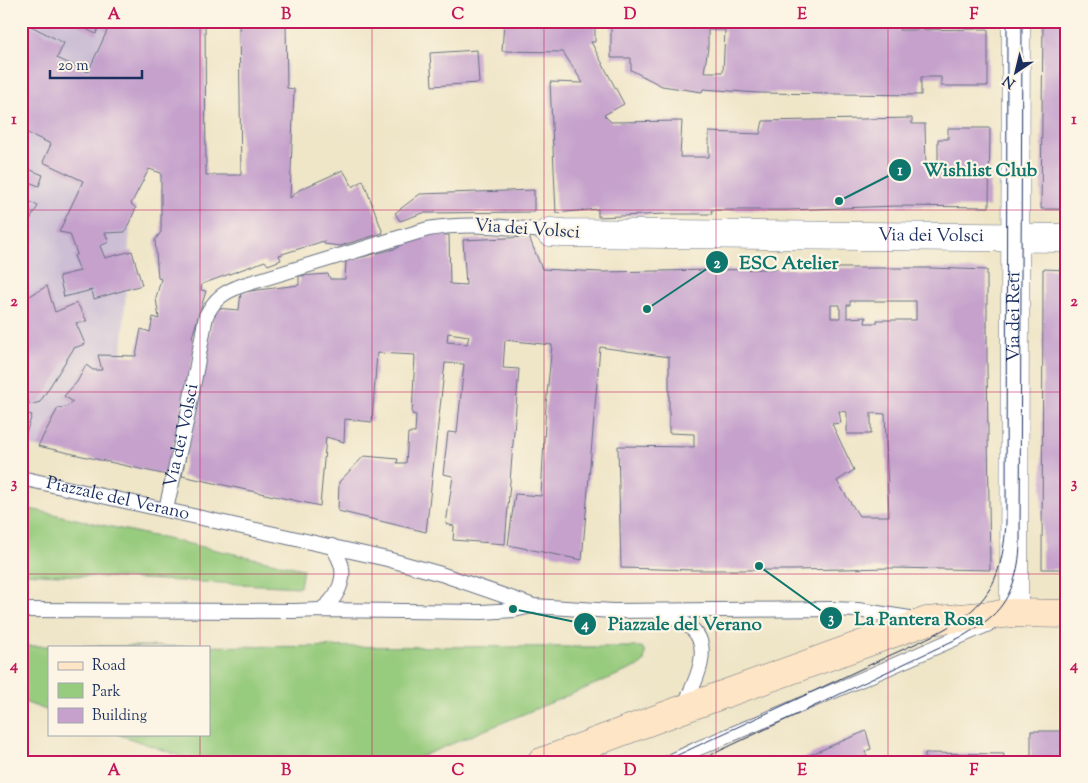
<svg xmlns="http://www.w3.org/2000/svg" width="1088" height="783" font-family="'Sorts Mill Goudy',serif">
  <rect width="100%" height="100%" fill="#fcf5e5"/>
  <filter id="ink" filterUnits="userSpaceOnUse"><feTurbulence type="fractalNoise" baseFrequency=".02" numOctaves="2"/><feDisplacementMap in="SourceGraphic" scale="10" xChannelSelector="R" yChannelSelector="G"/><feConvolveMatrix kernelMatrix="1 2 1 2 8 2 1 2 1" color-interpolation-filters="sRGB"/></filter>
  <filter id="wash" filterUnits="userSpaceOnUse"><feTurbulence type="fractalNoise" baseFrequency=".0096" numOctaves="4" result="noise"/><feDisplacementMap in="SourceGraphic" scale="20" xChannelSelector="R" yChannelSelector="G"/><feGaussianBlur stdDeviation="1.12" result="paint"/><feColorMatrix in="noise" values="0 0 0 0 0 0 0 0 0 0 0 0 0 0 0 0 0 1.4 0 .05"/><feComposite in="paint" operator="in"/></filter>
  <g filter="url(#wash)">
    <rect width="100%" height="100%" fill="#efe5c7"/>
    <!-- industrial -->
    <polygon fill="#ccbed4" points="21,21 143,21 115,463 21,444"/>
    <!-- green -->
    <g fill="#97cb7d" stroke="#597d6e">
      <polygon points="21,507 303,569 300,587 21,573"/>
      <polygon points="21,646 642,647 645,652 644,662 639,666 408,762 197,762 117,734 209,734 209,647 49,647 49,711 21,701"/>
    </g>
    <g id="blocks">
      <!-- building -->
      <g fill="#c5a1cc" fill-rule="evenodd">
        <polygon points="21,21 64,43 57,58 88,72 107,31 99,26 96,34 70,21 205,21 206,175 241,175 239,21 286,21 287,88 294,89 290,198 299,190 343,170 353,187 363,180 383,233 340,246 324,244 324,241 279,255 281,260 268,265 265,261 202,284 201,290 206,291 192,337 197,339 167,475 38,446 58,408 66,407 73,402 64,396 77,382 86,365 93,370 102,370 98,355 136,356 141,329 150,332 153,317 159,319 156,298 161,279 158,278 155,240 161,232 161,173 149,169 131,204 136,208 125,232 105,233 109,242 100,246 105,258 132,251 142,285 94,299 92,290 64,297 59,276 80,271 74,256 77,254 70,234 59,232 83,181 43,162 51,144 21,130"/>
        <polygon points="504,21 595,21 595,42 591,42 624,104 604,115 611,122 682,121 680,157 709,157 709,132 760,134 763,121 912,118 912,124 925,124 926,168 938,168 938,139 948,139 948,128 990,128 989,207 895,206 786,210 711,210 712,214 666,214 598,217 598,209 556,213 550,82 583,83 563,52 502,51"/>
        <path d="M611,21H899V30L988,29V86H941V77H921V95L758,93L703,89L702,92L662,86L631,70V58H611ZM708,30H725L723,72H704L708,48Z"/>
        <polygon points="1043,21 1067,21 1067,209 1041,209"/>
        <polygon points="477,50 479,83 432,86 430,53"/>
        <polygon points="21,166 43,175 39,186 21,179"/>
        <polygon points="534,190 534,212 423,213 400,221 395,213 420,194"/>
        <polygon points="21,197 38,206 21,235"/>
        <path d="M435,234L449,235L450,284L466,285L463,240L529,237L542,269L600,272L828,268H931L987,270V366L990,570L892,568L794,570H693L621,568L618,446L694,447V434L669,433V357L600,347L582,560L508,545L515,494L541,496L546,404L552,345L505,340L503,368L519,369L505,544L453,540L454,526L446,524L453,476L443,474L448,432L457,433L464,364L445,363L426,532L338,511L339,482L364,456L398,459L397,463H406L408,433H415L416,415L412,414L415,355L377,353L372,422L345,419L344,442L326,437L320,506L182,476L215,308L239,310L241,292L299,285V276L328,274L330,279H345L346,261L398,248V241ZM850,301H916V320H877V323H865L866,317L847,318V305H850ZM831,305H840V318H831ZM448,333L469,336L467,344L447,342ZM839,411L847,412V434H871V413L885,414L889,516H859L837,481L854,470L832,424L841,423Z"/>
        <polygon points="1043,269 1067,270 1067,569 1042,569"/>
        <polygon points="47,286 55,312 77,303 87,321 76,323 85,344 74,348 40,402 30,405 21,384 21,301"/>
        <polygon points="21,412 32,415 22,445 21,445"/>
        <polygon points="866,731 871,749 865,751 869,762 793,762"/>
        <rect x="1031" y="731" width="36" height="31"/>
        <polygon points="925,753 1004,754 1003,762 925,762"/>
      </g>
    </g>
  </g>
  <g filter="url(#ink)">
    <use href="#blocks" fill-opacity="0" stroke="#656f83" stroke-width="1"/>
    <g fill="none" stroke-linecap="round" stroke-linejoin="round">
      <defs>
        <g id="service">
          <path id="s1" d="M21,478L387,559L441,574L534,606L613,611L831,609L858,610L916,619"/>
          <path id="s2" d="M166,509L188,414L206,316C215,298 224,292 243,285L428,229C469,222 509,227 550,232"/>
          <polyline points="21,610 294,611 321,610 482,612 514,610 532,606"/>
          <path d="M321,610C324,607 328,605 330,602C338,594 344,580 342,568C341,561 336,553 332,546"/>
          <path d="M663,613C673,617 683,621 691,628C715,648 693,686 683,708"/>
          <polyline points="21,761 24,762"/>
          <polyline points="670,762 699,748 860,680 991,623"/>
        </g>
        <g id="minor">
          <path id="s3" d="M550,232L563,233L1067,238"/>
        </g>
        <g id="tertiary">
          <path id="s4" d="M1014,613L1016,21"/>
        </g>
        <polyline id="secondary" points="541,762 683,709 927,621 1014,613 1067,614"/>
      </defs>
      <!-- service casing -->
      <use href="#service" stroke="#656f83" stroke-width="16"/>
      <!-- minor casing -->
      <use href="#minor" stroke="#656f83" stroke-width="29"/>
      <!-- tertiary casing -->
      <use href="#tertiary" stroke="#656f83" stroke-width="29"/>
      <!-- secondary casing -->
      <use href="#secondary" stroke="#656f83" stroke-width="29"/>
      <!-- service -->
      <use href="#service" stroke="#fff" stroke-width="14"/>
      <!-- minor -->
      <use href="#minor" stroke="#fff" stroke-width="28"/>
      <!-- tertiary -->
      <use href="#tertiary" stroke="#fff" stroke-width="28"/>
      <!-- secondary -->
      <use href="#secondary" stroke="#fde5c5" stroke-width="28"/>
      <!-- tram -->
      <g stroke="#1b2f5e" stroke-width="1">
        <path d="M663,762C735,728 808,694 880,660C911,645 958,628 981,601C1000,579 1004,551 1006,523L1007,21"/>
        <path d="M696,762L963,636C973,630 983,624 992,616C1012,598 1019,570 1020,545L1022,21"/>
      </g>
    </g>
  </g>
  <!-- grid -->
  <path fill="none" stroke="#c2185b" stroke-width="1" stroke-opacity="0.55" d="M200,21V647M372,21V762M544,21V762M716,21V762M888,21V762M21,210H1067M21,392H1067M21,574H1067M200,734V762"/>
  <g text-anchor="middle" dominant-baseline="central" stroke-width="4.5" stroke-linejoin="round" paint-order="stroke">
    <!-- street labels -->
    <g font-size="18" fill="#1b2f5e" stroke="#fcf5e5">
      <text transform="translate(527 230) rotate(4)">Via dei Volsci</text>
      <text stroke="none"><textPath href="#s3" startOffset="381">Via dei Volsci</textPath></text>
      <text stroke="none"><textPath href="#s4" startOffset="296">Via dei Reti</textPath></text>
      <text stroke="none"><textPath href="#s2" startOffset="75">Via dei Volsci</textPath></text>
      <text stroke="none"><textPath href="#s1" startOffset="99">Piazzale del Verano</textPath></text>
    </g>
  </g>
  <!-- callouts -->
  <path fill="none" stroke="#0f766e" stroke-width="2" d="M839 201L900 170M647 309L717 262M759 566L831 618M513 609L585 624"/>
  <g fill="#0f766e" stroke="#fcf5e5" stroke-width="2">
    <circle cx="839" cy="201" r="5"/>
    <circle cx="647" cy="309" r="5"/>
    <circle cx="759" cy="566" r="5"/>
    <circle cx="513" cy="609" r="5"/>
    <circle cx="900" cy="170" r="12"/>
    <circle cx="717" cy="262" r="12"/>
    <circle cx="831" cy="618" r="12"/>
    <circle cx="585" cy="624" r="12"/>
  </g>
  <g font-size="15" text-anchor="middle" font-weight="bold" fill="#fff">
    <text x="900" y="175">1</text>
    <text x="717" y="268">2</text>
    <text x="831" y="623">3</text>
    <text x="585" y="629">4</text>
  </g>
  <g font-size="19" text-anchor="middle" font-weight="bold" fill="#0f766e" stroke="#fcf5e5" stroke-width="4.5" stroke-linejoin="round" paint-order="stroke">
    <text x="980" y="176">Wishlist Club</text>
    <text x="789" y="269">ESC Atelier</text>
    <text x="919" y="625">La Pantera Rosa</text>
    <text x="685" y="630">Piazzale del Verano</text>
  </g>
  <!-- margin -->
  <rect width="1088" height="783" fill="none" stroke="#fcf5e5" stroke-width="55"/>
  <!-- legend -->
  <rect x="48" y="646" width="162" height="90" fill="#fcf5e5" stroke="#a2a6af"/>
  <rect x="58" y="662" width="25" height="8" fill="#fde5c5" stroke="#a2a6af"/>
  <text x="92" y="670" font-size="15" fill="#1b2f5e">Road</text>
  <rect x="58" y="683" width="25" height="15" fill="#97cb7d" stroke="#a2a6af"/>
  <text x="92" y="696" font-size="15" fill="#1b2f5e">Park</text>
  <rect x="58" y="708" width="25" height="15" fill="#c5a1cc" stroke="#a2a6af"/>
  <text x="92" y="720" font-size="15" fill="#1b2f5e">Building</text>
  <!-- north arrow -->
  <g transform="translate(1016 72) rotate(215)" stroke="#fcf5e5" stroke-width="4" paint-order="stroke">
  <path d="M0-4L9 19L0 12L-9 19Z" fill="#1b2f5e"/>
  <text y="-8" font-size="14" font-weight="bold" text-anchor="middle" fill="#1b2f5e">N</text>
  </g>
  <!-- scale -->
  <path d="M50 70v8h92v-8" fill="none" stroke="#1b2f5e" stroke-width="2.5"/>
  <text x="58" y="70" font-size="15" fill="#1b2f5e" stroke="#fcf5e5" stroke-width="4" paint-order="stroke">20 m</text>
  <rect x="28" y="28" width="1032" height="728" fill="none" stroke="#c2185b" stroke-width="2"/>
  <g font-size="16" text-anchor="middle" font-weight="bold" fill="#c2185b">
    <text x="114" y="19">A</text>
    <text x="286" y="19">B</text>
    <text x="458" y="19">C</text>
    <text x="630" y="19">D</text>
    <text x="802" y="19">E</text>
    <text x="974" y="19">F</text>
    <text x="14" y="124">1</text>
    <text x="1074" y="124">1</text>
    <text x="14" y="306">2</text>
    <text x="1074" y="306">2</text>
    <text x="14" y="488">3</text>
    <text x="1074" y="488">3</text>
    <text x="14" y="670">4</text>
    <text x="1074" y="670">4</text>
    <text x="114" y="775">A</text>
    <text x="286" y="775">B</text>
    <text x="458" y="775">C</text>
    <text x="630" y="775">D</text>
    <text x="802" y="775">E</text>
    <text x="974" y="775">F</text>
  </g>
</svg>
